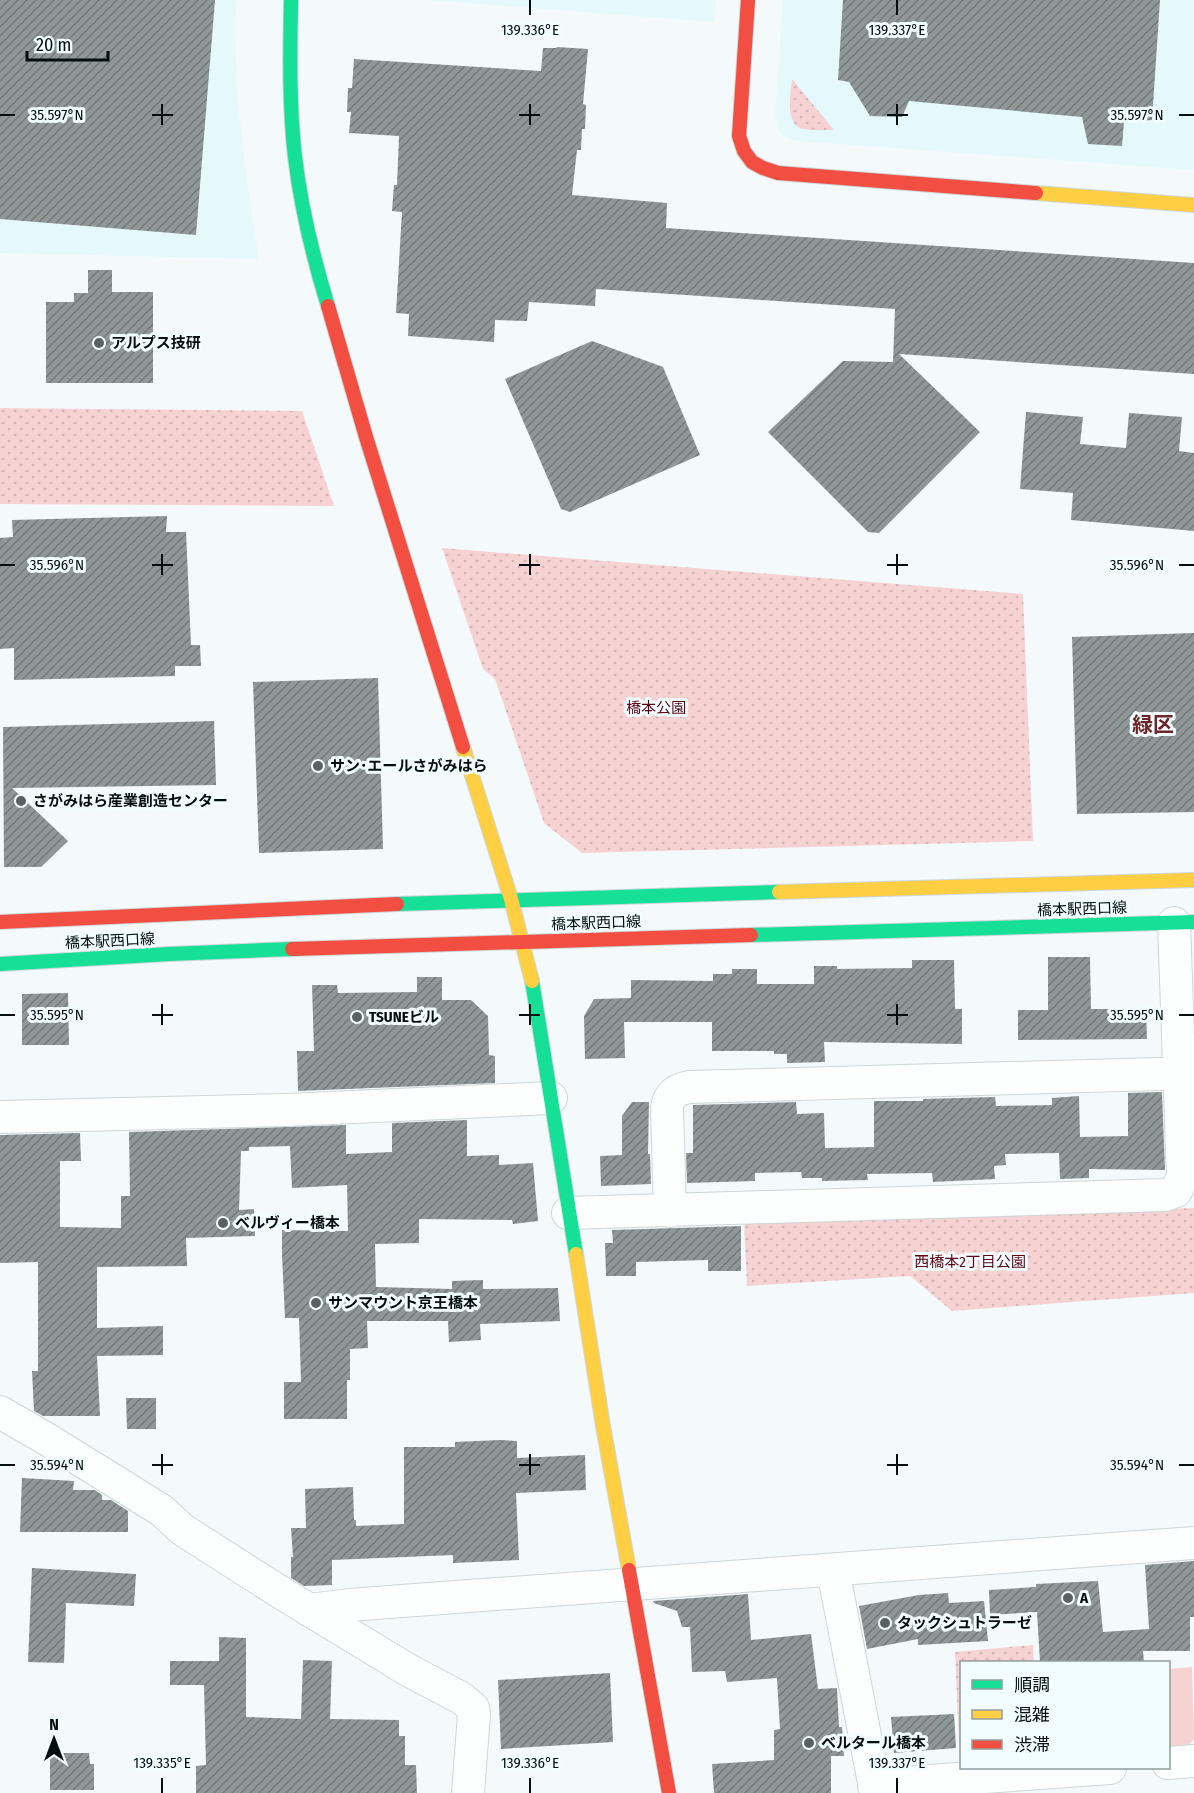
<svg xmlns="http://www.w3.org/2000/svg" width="1194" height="1793" font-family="'Fira Sans Condensed','Noto Sans JP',sans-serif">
  <defs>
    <pattern id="park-dots" width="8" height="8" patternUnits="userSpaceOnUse" patternTransform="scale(1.5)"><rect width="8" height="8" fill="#f7d2d2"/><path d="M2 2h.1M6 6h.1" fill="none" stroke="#d2b3b3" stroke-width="1.8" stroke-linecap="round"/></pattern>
    <pattern id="building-hatch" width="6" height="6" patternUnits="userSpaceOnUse" patternTransform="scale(1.5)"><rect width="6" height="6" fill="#8f9798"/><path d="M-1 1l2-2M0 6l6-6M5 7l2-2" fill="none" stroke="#737a7a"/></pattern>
  </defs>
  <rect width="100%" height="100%" fill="#f4fafb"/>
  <!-- built -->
  <g fill="#e5f9fc">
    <polygon points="0,0 237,0 235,26 238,104 248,186 259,259 0,253"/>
    <polygon points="427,0 716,0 715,22"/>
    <polygon points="783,0 1194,0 1194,170 796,141 787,138 777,129 775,112"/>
  </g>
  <!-- grass -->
  <polygon fill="#f7d2d2" points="1192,1667 1194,1739 1186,1748 1169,1750 1169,1669"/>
  <!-- park -->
  <g fill="url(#park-dots)">
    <path d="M792,79L834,130C825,130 808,131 800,128C785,122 791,91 792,79Z"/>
    <polygon points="0,408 302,411 334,506 0,504"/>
    <polygon points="442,548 1023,594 1033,841 582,853 544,823 495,679 483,669"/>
    <polygon points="1194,1208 1194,1293 952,1311 910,1276 747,1286 744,1221"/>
    <polygon points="1033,1645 1034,1662 962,1662 962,1765 960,1765 955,1652"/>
  </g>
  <!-- building -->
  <g fill="url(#building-hatch)">
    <polygon points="0,0 215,0 196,235 0,219"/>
    <polygon points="843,0 1160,0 1152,120 1124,122 1122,146 1088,144 1082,117 909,101 902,117 870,116 849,82 838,80"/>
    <polygon points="557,47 588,49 583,104 586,105 585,129 582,129 581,150 577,150 572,195 667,203 666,228 1194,263 1194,374 899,354 980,432 879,533 868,532 768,432 843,361 893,362 895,309 596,289 595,306 529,302 527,321 495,320 494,342 408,336 409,314 396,313 402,212 392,211 394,185 397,185 399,136 349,133 351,112 347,112 348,88 352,88 354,59 541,71 543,48 556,48"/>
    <polygon points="88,270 112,270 112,292 153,292 153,383 46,383 46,302 74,302 74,293 88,293"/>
    <polygon points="592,341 663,367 700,455 570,512 561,509 505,379"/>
    <polygon points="1026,412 1083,417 1080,444 1126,448 1129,413 1182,417 1179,451 1194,453 1194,531 1071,520 1073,493 1020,489"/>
    <polygon points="167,516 166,532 186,532 191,645 200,645 201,666 175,666 175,676 14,680 14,648 0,649 0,538 13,537 12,520"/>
    <polygon points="1194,633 1194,812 1077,814 1072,637"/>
    <polygon points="378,678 383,849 259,853 253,682"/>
    <polygon points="214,721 216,785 12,788 68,841 41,867 4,867 3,727"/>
    <polygon points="1048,957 1090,957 1091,1009 1146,1009 1147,1039 1018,1040 1018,1010 1048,1010"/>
    <polygon points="912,960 954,960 955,1009 962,1009 962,1044 824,1042 825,1062 787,1063 787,1054 774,1054 774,1051 712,1051 712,1022 624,1022 625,1058 585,1059 584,1016 594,999 631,998 631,980 713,981 713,974 732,974 732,969 757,969 757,984 814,984 814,966 837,966 837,969 912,968"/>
    <polygon points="417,977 442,977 442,1000 471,1000 488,1016 489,1055 495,1056 495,1083 298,1091 297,1051 314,1051 312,985 337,985 338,993 417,992"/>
    <polygon points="68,993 69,1045 22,1045 22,994"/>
    <polygon points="1162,1092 1165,1170 1089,1169 1089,1178 1060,1179 1059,1153 1005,1154 1006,1165 994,1166 995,1179 933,1182 932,1173 867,1174 868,1180 822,1181 822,1178 802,1178 801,1172 755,1173 755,1181 687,1183 686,1153 693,1153 693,1105 796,1102 797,1114 824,1113 825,1148 874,1147 874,1101 923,1101 923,1099 995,1097 996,1106 1052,1105 1052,1098 1079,1096 1080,1137 1128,1136 1128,1093"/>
    <polygon points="632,1102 649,1102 648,1154 650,1154 651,1184 601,1186 600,1156 622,1155 622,1116"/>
    <polygon points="467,1120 467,1156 499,1155 499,1165 533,1163 538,1221 513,1224 512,1220 419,1219 419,1243 375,1244 376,1287 452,1289 452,1281 483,1280 483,1289 558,1288 560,1321 480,1324 481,1340 449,1342 448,1321 367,1321 368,1348 350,1349 350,1380 347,1380 347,1419 284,1419 284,1382 301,1382 299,1318 285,1318 282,1255 282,1230 348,1231 347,1185 292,1188 290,1146 249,1147 249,1151 241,1151 239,1210 254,1209 255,1236 186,1238 187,1266 97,1267 97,1328 163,1326 163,1355 97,1356 100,1416 43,1416 34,1411 32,1371 38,1371 38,1262 0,1263 0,1135 80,1133 81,1161 60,1161 60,1227 121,1228 121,1196 130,1196 129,1132 346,1125 346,1154 392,1152 392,1123"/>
    <polygon points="741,1226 741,1271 708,1271 708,1260 636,1262 636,1276 606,1276 605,1243 613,1243 612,1230"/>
    <polygon points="126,1398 156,1398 156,1429 127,1429"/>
    <polygon points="500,1440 517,1441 517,1458 585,1455 586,1490 516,1493 519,1560 453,1563 453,1555 332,1560 332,1585 304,1586 291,1578 291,1557 293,1557 291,1528 306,1528 305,1489 353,1487 354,1520 356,1520 356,1526 404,1524 404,1447 455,1447 455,1442"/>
    <polygon points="22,1478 74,1481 73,1490 95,1490 102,1495 102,1500 111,1500 128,1511 128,1532 20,1532"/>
    <polygon points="1194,1561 1194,1617 1190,1617 1190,1651 1143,1651 1144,1662 1040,1662 1037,1612 990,1615 989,1590 1036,1587 1036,1584 1098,1581 1103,1632 1149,1629 1145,1565"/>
    <polygon points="32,1568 136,1574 134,1606 66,1603 64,1663 28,1662"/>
    <polygon points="948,1593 949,1603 984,1601 988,1641 918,1645 918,1639 867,1649 859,1606 919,1595"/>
    <polygon points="748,1594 751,1640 811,1634 818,1689 837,1688 839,1727 842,1727 844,1756 831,1756 831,1793 714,1793 712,1764 774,1760 774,1730 780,1729 777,1678 727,1682 725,1671 692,1672 690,1627 682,1627 677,1611 654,1603 653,1601"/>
    <polygon points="219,1637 246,1638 246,1717 301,1719 303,1660 332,1661 330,1719 399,1720 399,1736 405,1736 405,1765 416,1765 417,1793 196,1793 196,1766 206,1765 204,1685 170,1685 170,1661 219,1661"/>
    <polygon points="610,1673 613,1742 501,1749 498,1680"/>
    <polygon points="954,1714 956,1748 894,1753 891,1717"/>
    <polygon points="50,1753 89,1753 90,1764 94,1764 94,1790 50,1790"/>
  </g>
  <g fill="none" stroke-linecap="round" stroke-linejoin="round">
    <defs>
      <g id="street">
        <polyline points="0,1117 287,1110 551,1098"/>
        <path d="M670,1211L667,1108C669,1094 676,1090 689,1087L1194,1073"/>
        <polyline points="568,1213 1166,1195 1176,1191 1183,1177 1174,923"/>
        <polyline points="0,1412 50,1441 161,1510 183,1530 280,1592 408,1670 461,1698 473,1708 474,1714 468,1793"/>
        <polyline points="833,1570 876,1793"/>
        <polyline points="309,1610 350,1605 442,1598 1194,1543"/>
        <polyline points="1168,1763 1194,1761"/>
        <polyline points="874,1785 1110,1768"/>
      </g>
      <g id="fast">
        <path d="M291,0C290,52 289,105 295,157C301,208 313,257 328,306"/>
        <polyline points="397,904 779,892"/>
        <polyline points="751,935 1194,922"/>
        <polyline points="0,964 169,954 292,949"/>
        <polyline points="532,981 576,1254"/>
      </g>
      <g id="slow">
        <polyline points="1036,193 1194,205"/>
        <polyline points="463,747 511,899 532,981"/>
        <polyline points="779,892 1194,880"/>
        <polyline points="576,1254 603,1426 629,1570"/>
      </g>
      <g id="jam">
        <polyline points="748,0 739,136 744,151 752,162 763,168 778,173 1036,193"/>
        <polyline points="328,306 366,437 463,747"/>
        <polyline points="0,922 397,904"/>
        <polyline points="292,949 751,935"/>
        <polyline points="629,1570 669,1793"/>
      </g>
    </defs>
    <!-- street casing -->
    <use href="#street" stroke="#cdd6d7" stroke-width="34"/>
    <!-- fast casing -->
    <use href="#fast" stroke="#cdd6d7" stroke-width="16"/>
    <!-- slow casing -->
    <use href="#slow" stroke="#cdd6d7" stroke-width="16"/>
    <!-- jam casing -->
    <use href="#jam" stroke="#cdd6d7" stroke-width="16"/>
    <!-- street -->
    <use href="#street" stroke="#fdfefe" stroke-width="32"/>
    <!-- fast -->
    <use href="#fast" stroke="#16e098" stroke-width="14"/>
    <!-- slow -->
    <use href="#slow" stroke="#ffcf43" stroke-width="14"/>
    <!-- jam -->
    <use href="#jam" stroke="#f24e42" stroke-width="14"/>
  </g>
  <!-- ticks -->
  <path fill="none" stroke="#050e0f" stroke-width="2" d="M530,0V15M897,0V15M162,104V125M530,104V125M897,104V125M0,115H15M152,115H173M519,115H540M887,115H908M1179,115H1194M162,554V575M530,554V575M897,554V575M0,565H15M152,565H173M519,565H540M887,565H908M1179,565H1194M162,1004V1025M530,1004V1025M897,1004V1025M0,1015H15M152,1015H173M519,1015H540M887,1015H908M1179,1015H1194M162,1454V1475M530,1454V1475M897,1454V1475M0,1465H15M152,1465H173M519,1465H540M887,1465H908M1179,1465H1194M162,1778V1793M530,1778V1793M897,1778V1793"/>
  <!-- markers -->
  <g fill="#596162" stroke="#f1fdfe" stroke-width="2">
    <circle cx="99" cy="343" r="6"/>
    <circle cx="318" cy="766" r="6"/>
    <circle cx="21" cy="801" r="6"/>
    <circle cx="357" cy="1017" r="6"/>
    <circle cx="223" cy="1223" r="6"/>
    <circle cx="316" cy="1303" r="6"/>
    <circle cx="1068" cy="1598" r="6"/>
    <circle cx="885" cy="1623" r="6"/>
    <circle cx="809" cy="1743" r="6"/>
  </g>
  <g text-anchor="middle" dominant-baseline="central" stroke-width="6" stroke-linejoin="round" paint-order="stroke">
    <!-- poi labels -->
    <g font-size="15" font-weight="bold" fill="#050e0f" stroke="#f1fdfe" text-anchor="start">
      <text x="111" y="343">アルプス技研</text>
      <text x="330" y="766">サン･エールさがみはら</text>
      <text x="33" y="801">さがみはら産業創造センター</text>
      <text x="369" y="1017">TSUNEビル</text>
      <text x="235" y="1223">ベルヴィー橋本</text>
      <text x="328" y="1303">サンマウント京王橋本</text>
      <text x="1080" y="1598">A</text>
      <text x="897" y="1623">タックシュトラーゼ</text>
      <text x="821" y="1743">ベルタール橋本</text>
    </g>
    <!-- park labels -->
    <g font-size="15" fill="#5d0314" stroke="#f1fdfe">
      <text x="656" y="708">橋本公園</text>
      <text x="970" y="1262">西橋本2丁目公園</text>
    </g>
    <!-- street labels -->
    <g font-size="15" fill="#050e0f" stroke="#f1fdfe">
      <text transform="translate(1082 909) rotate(-2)">橋本駅西口線</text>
      <text transform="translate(596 923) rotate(-2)">橋本駅西口線</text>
      <text transform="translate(110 941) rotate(-3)">橋本駅西口線</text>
    </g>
    <!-- district labels -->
    <g font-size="21" font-weight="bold" fill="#6c262a" stroke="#f1fdfe">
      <text x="1153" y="725">緑区</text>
    </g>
  </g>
  <g font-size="15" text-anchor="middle" fill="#050e0f" stroke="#f1fdfe" stroke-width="6" stroke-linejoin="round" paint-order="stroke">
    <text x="530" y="35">139.336°E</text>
    <text x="897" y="35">139.337°E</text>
    <text x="57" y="120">35.597°N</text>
    <text x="1137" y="120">35.597°N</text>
    <text x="57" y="570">35.596°N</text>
    <text x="1137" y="570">35.596°N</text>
    <text x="57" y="1020">35.595°N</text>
    <text x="1137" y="1020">35.595°N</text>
    <text x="57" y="1470">35.594°N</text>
    <text x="1137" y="1470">35.594°N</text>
    <text x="162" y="1768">139.335°E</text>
    <text x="530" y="1768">139.336°E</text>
    <text x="897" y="1768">139.337°E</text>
  </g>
  <!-- legend -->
  <rect x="960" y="1661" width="210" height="108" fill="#f1fdfe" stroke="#939d9e" stroke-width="1.5"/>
  <rect x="972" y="1680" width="30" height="9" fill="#16e098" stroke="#939d9e" stroke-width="1.5"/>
  <text x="1014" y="1691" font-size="18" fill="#050e0f">順調</text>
  <rect x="972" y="1710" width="30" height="9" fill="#ffcf43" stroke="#939d9e" stroke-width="1.5"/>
  <text x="1014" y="1721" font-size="18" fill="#050e0f">混雑</text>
  <rect x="972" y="1740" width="30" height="9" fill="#f24e42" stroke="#939d9e" stroke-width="1.5"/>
  <text x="1014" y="1751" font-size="18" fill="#050e0f">渋滞</text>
  <!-- north arrow -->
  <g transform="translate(54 1739)" stroke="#f1fdfe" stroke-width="4.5" paint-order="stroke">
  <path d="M0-4.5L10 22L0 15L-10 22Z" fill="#050e0f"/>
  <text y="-9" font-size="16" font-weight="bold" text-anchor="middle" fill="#050e0f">N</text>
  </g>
  <!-- scale -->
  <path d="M27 51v9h81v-9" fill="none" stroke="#050e0f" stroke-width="3"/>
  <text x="36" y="51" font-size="18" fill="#050e0f" stroke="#f1fdfe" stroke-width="4.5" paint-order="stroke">20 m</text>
</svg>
